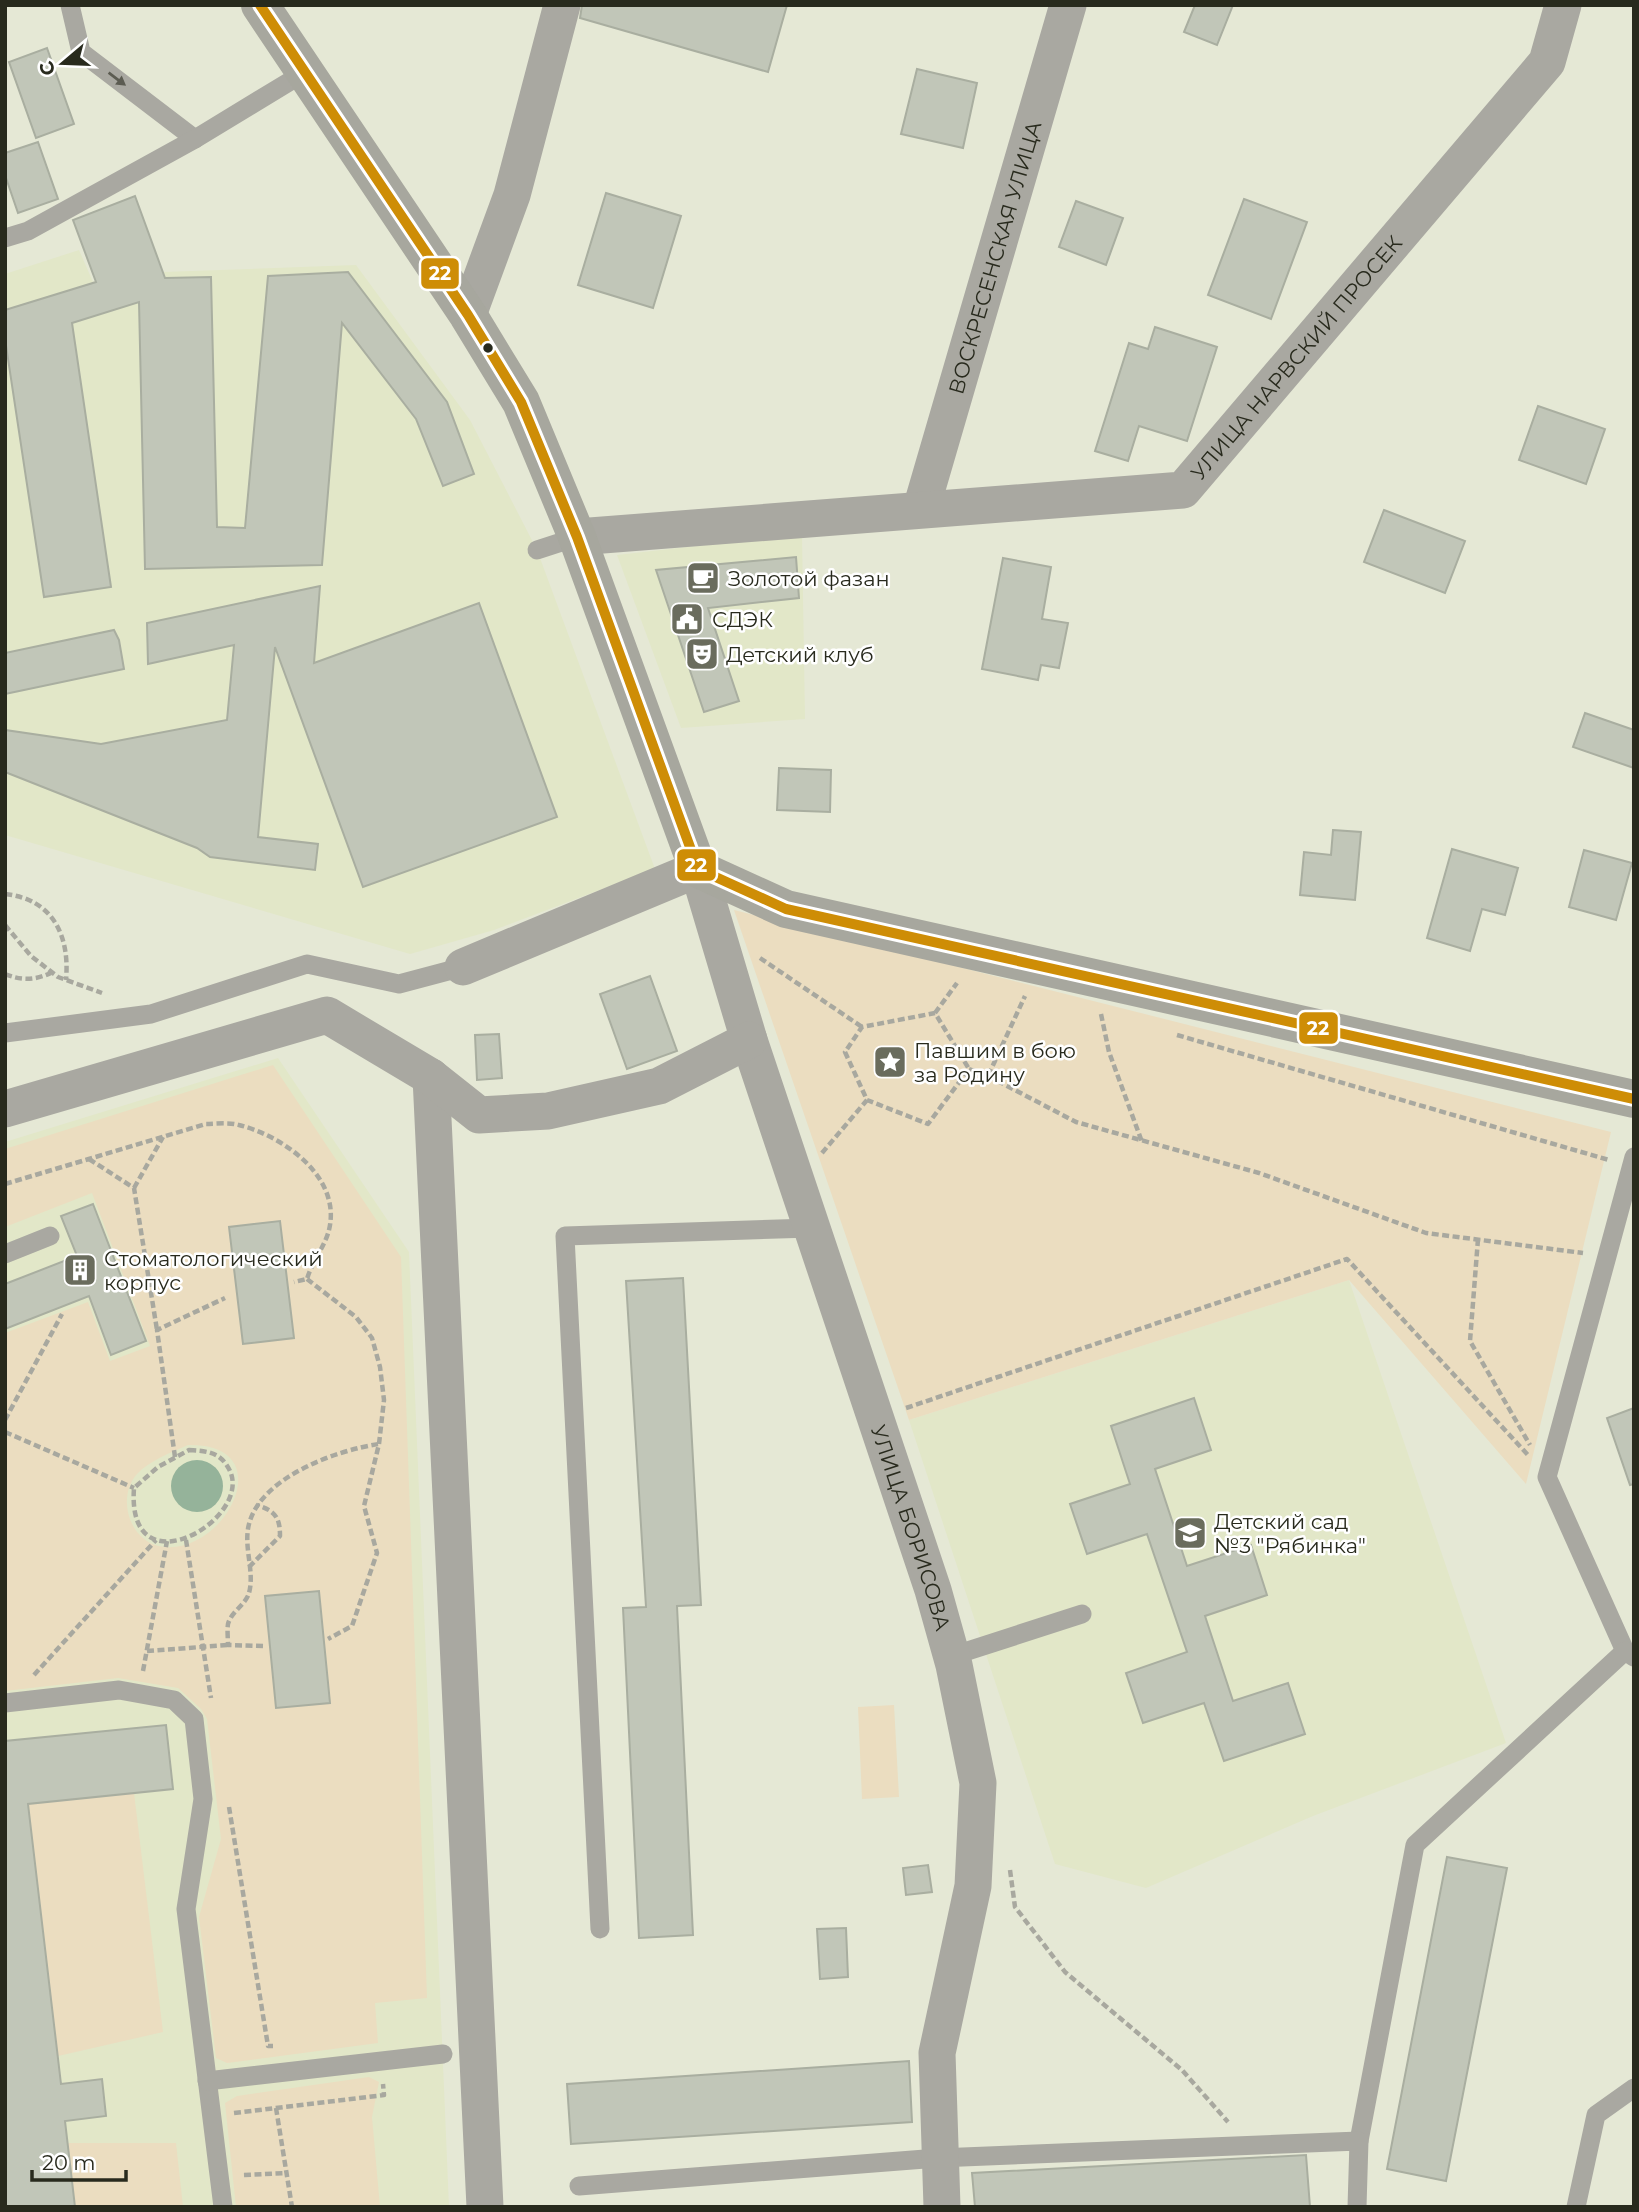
<svg xmlns="http://www.w3.org/2000/svg" width="1639" height="2212" font-family="Montserrat,sans-serif">
  <rect width="100%" height="100%" fill="#e5e8d5"/>
  <!-- built -->
  <g fill="#e2e7c8">
    <polygon points="79,250 93,282 158,259 163,272 356,265 470,420 537,550 655,869 494,930 410,954 5,835 5,274"/>
    <polygon points="802,534 805,719 681,728 617,555"/>
    <polygon points="278,1058 409,1252 449,2207 5,2207 5,1142"/>
    <polygon points="1349,1280 1506,1743 1313,1816 1146,1888 1055,1864 909,1420"/>
  </g>
  <!-- green -->
  <g fill="#ebddc0" fill-rule="evenodd">
    <polygon points="734,910 1611,1132 1526,1484 1349,1280 909,1420"/>
    <path d="M273,1065L401,1257L427,1998L375,2003L378,2043L227,2063L216,2058L199,1917L221,1839L207,1719L201,1709L178,1688L118,1678L5,1691V1333L88,1302L110,1361L150,1346L92,1193L5,1227V1149ZM280,1221L294,1338L243,1344L229,1227ZM188,1445C281,1443 228,1552 165,1547C131,1545 115,1499 137,1474C149,1461 172,1452 188,1445ZM318,1591H319L276,1708L265,1596Z"/>
    <polygon points="894,1705 899,1797 862,1799 858,1707"/>
    <polygon points="134,1793 163,2032 58,2056 28,1804"/>
    <polygon points="369,2077 379,2082 372,2117 380,2207 236,2207 225,2103 237,2096"/>
    <polygon points="67,2143 176,2143 183,2207 75,2207"/>
  </g>
  <!-- water -->
  <circle fill="#95b39a" cx="197" cy="1486" r="26"/>
  <!-- building -->
  <g fill="#c1c6b8" stroke="#a9aea0" stroke-width="2">
    <polygon points="582,5 787,5 768,72 580,18"/>
    <polygon points="1195,5 1233,5 1217,45 1184,32"/>
    <polygon points="47,48 74,124 36,138 9,62"/>
    <polygon points="917,69 977,83 963,148 901,134"/>
    <polygon points="38,142 58,199 18,213 5,175 5,153"/>
    <polygon points="606,193 681,216 653,308 578,285"/>
    <polygon points="135,196 165,278 211,277 217,527 245,528 268,276 348,272 447,402 474,474 443,486 416,419 342,323 322,565 145,569 139,302 72,323 111,587 44,597 5,339 5,310 96,282 73,220"/>
    <polygon points="1244,199 1307,222 1271,319 1208,295"/>
    <polygon points="1076,201 1123,218 1106,265 1059,247"/>
    <polygon points="1155,327 1217,347 1187,441 1139,426 1128,461 1095,451 1129,343 1148,349"/>
    <polygon points="1538,406 1605,429 1586,484 1519,460"/>
    <polygon points="1384,510 1465,541 1445,593 1364,562"/>
    <polygon points="796,557 799,598 708,608 739,701 704,712 656,570"/>
    <polygon points="1003,558 1051,567 1042,619 1068,623 1059,668 1041,665 1038,680 982,669"/>
    <polygon points="320,586 314,663 479,603 557,817 363,887 275,647 258,837 318,844 315,870 210,857 197,848 5,772 5,730 101,744 227,720 234,645 148,664 147,623"/>
    <polygon points="114,630 119,640 124,669 5,694 5,653"/>
    <polygon points="1585,713 1634,730 1634,768 1573,747"/>
    <polygon points="779,768 831,770 830,812 777,810"/>
    <polygon points="1333,830 1361,832 1355,900 1300,895 1304,852 1331,855"/>
    <polygon points="1452,849 1518,868 1505,915 1482,909 1470,951 1427,938"/>
    <polygon points="1584,850 1632,863 1616,920 1569,907"/>
    <polygon points="650,976 677,1051 627,1069 600,994"/>
    <polygon points="499,1034 502,1078 477,1080 475,1035"/>
    <polygon points="93,1204 146,1341 111,1355 89,1296 5,1329 5,1284 77,1256 61,1216"/>
    <polygon points="280,1221 294,1338 243,1344 229,1227"/>
    <polygon points="683,1278 701,1605 677,1606 693,1935 639,1938 623,1608 646,1607 626,1281"/>
    <polygon points="1194,1398 1211,1450 1155,1469 1187,1566 1251,1545 1267,1595 1205,1616 1233,1701 1288,1683 1305,1734 1224,1761 1204,1703 1143,1723 1126,1673 1187,1652 1147,1534 1087,1554 1070,1504 1130,1484 1111,1426"/>
    <polygon points="1634,1408 1634,1484 1630,1485 1607,1418"/>
    <polygon points="319,1591 330,1703 276,1708 265,1596"/>
    <polygon points="166,1725 173,1789 28,1804 61,2084 102,2079 106,2116 65,2121 75,2207 5,2207 5,1741"/>
    <polygon points="1447,1857 1507,1868 1446,2181 1387,2169"/>
    <polygon points="928,1865 932,1892 906,1895 903,1868"/>
    <polygon points="846,1928 848,1977 820,1979 817,1929"/>
    <polygon points="909,2061 912,2122 571,2144 567,2084"/>
    <polygon points="1306,2155 1310,2207 975,2207 972,2173"/>
  </g>
  <g fill="none" stroke-linecap="round" stroke-linejoin="round">
    <!-- path -->
    <g stroke="#a8a89f" stroke-width="4.5" stroke-dasharray="7 3.5" stroke-linecap="butt">
      <path d="M5,894C53,899 70,936 66,980"/>
      <polyline points="5,925 31,956 58,977 102,993"/>
      <polyline points="760,958 862,1027"/>
      <path d="M5,974C22,981 35,980 51,973"/>
      <polyline points="935,1013 957,983"/>
      <polyline points="1101,1014 1109,1052 1142,1142"/>
      <polyline points="1177,1035 1609,1160"/>
      <polyline points="969,1069 988,1076 1025,996"/>
      <polyline points="988,1076 1076,1122 1259,1173 1426,1233 1583,1253"/>
      <polyline points="822,1153 867,1100 845,1052 862,1027 935,1013 969,1069 928,1124 867,1100"/>
      <polyline points="89,1159 134,1188 157,1330"/>
      <path d="M5,1184L206,1124C216,1124 229,1122 239,1125C283,1136 342,1177 329,1230C325,1246 312,1262 307,1279L294,1282"/>
      <polyline points="134,1188 163,1137"/>
      <polyline points="1478,1239 1470,1341 1530,1445"/>
      <polyline points="307,1279 356,1317 372,1338 380,1367 384,1400 379,1444 364,1506 377,1553 352,1626 328,1639"/>
      <polyline points="906,1408 1347,1259 1528,1455"/>
      <polyline points="5,1420 62,1314"/>
      <polyline points="5,1432 134,1488"/>
      <path d="M189,1450C207,1451 220,1452 229,1469C256,1518 126,1594 134,1488L158,1467Z"/>
      <polyline points="175,1457 157,1330 225,1298"/>
      <polyline points="186,1540 211,1698"/>
      <path d="M249,1567L280,1536C280,1517 275,1511 257,1505"/>
      <path d="M263,1646L228,1645C228,1639 227,1630 228,1624C231,1612 246,1604 249,1593C255,1571 243,1547 249,1524C261,1477 337,1450 379,1444"/>
      <polyline points="147,1651 228,1645"/>
      <polyline points="143,1671 167,1541"/>
      <polyline points="34,1675 156,1540"/>
      <polyline points="229,1807 268,2046 273,2046"/>
      <polyline points="1010,1870 1015,1907 1065,1972 1182,2070 1228,2122"/>
      <polyline points="276,2108 292,2207"/>
      <polyline points="234,2113 384,2095 383,2084"/>
      <polyline points="244,2175 286,2173"/>
    </g>
    <!-- lane -->
    <g stroke="#a9a8a1" stroke-width="19">
      <polyline points="70,5 81,52 195,139"/>
      <polyline points="5,238 28,231 195,139 307,71"/>
      <polyline points="537,550 577,537"/>
      <polyline points="5,1033 151,1014 307,964 399,984 463,967"/>
      <polyline points="1634,1157 1547,1477 1625,1651 1634,1657"/>
      <polyline points="5,1254 50,1236"/>
      <polyline points="952,1656 1082,1614"/>
      <polyline points="5,1703 119,1690 174,1700 194,1719 203,1799 186,1909 223,2207"/>
      <polyline points="600,1929 565,1236 812,1228"/>
      <polyline points="207,2081 443,2054"/>
      <polyline points="1359,2141 1415,1845 1625,1651"/>
      <polyline points="579,2186 938,2158 1359,2141 1357,2207"/>
      <polyline points="1576,2207 1596,2115 1634,2088"/>
    </g>
    <!-- street -->
    <g stroke="#a9a8a1" stroke-width="37">
      <polyline points="468,315 512,195 562,5"/>
      <path id="s1" d="M921,509L1068,5"/>
      <path id="s2" d="M577,537L1183,490L1547,62L1563,5"/>
      <path id="s3" d="M463,967L698,869L749,1040L933,1590L954,1665L978,1783L973,1886L937,2053L942,2207"/>
      <polyline points="431,1077 485,2207"/>
      <polyline points="5,1109 327,1015 431,1077 479,1115 548,1111 659,1086 749,1040"/>
    </g>
    <!-- secondary -->
    <polyline stroke="#a7a79e" stroke-width="38" points="260,5 468,315 521,402 577,537 698,869 786,909 1634,1099"/>
    <defs>
      <polyline id="bus-1" points="260,5 468,315 521,402 577,537 698,869 786,909 1634,1099"/>
    </defs>
    <!-- bus-1 casing -->
    <use href="#bus-1" stroke="#fff" stroke-width="16"/>
    <!-- bus-1 -->
    <use href="#bus-1" stroke="#ce8d06" stroke-width="10"/>
  </g>
  <!-- one-way arrows -->
  <defs><path id="oneway-solid" d="M-6-.8H1V-3.2L6.5 0L1 3.2V.8H-6Z" transform="scale(1.75)"/></defs>
  <use fill="#5c5c52" href="#oneway-solid" transform="translate(117 79) rotate(37)"/>
  <!-- icons -->
  <defs>
    <symbol id="cafe-square" viewBox="-11 -11 22 22"><rect x="-9" y="-9" width="18" height="18" rx="4" fill="#6a6c5d" stroke="#fff"/><path d="M-5.5-4.5H6V0H3Q3 3.5 0 3.5H-2.5Q-5.5 3.5-5.5 0ZM3-3.2v2h1.7v-2ZM-6 4.5H4V6H-6Z" fill="#fff"/></symbol>
    <symbol id="civic-square" viewBox="-11 -11 22 22"><rect x="-9" y="-9" width="18" height="18" rx="4" fill="#6a6c5d" stroke="#fff"/><path d="M-.6-6.5H3V-4.5H.6V-3L4-1V1h2V6H-6V1h2V-1L-.6-3ZM-1.2 2.5V6h2.4V2.5Z" fill="#fff"/></symbol>
    <symbol id="theatre-square" viewBox="-11 -11 22 22"><rect x="-9" y="-9" width="18" height="18" rx="4" fill="#6a6c5d" stroke="#fff"/><path d="M-5-5.5Q0-4 5-5.5V0Q5 5 0 6Q-5 5-5 0ZM-3.3-2.5H-1v1.5H-3.3ZM1-2.5H3.3v1.5H1ZM-2.8 1Q0 5.5 2.8 1Z" fill="#fff"/></symbol>
    <symbol id="sight-square" viewBox="-11 -11 22 22"><rect x="-9" y="-9" width="18" height="18" rx="4" fill="#6a6c5d" stroke="#fff"/><path d="M0-6L1.8-2.2L6-1.7L2.9 1.2L3.7 5.4L0 3.3L-3.7 5.4L-2.9 1.2L-6-1.7L-1.8-2.2Z" fill="#fff"/></symbol>
    <symbol id="building-square" viewBox="-11 -11 22 22"><rect x="-9" y="-9" width="18" height="18" rx="4" fill="#6a6c5d" stroke="#fff"/><path d="M-4-6H4V6H1V3H-1V6H-4ZM-2.5-4.3h1.7v1.8h-1.7ZM.8-4.3h1.7v1.8H.8ZM-2.5-1h1.7V.8h-1.7ZM.8-1h1.7V.8H.8Z" fill="#fff"/></symbol>
    <symbol id="school-square" viewBox="-11 -11 22 22"><rect x="-9" y="-9" width="18" height="18" rx="4" fill="#6a6c5d" stroke="#fff"/><path d="M0-5L7-2L0 1L-7-2ZM-4 1L0 2.5L4 1V4Q0 6-4 4Z" fill="#fff"/></symbol>
  </defs>
  <g fill-rule="evenodd">
    <use href="#cafe-square" x="684" y="559" width="38" height="38"/>
    <use href="#civic-square" x="668" y="600" width="38" height="38"/>
    <use href="#theatre-square" x="683" y="635" width="38" height="38"/>
    <use href="#sight-square" x="871" y="1043" width="38" height="38"/>
    <use href="#building-square" x="61" y="1251" width="38" height="38"/>
    <use href="#school-square" x="1171" y="1514" width="38" height="38"/>
  </g>
  <!-- markers -->
  <circle fill="#282a1d" stroke="#fff" stroke-width="2.5" cx="488" cy="348" r="6"/>
  <g text-anchor="middle" dominant-baseline="central" stroke-width="5" stroke-linejoin="round" paint-order="stroke">
    <!-- street labels -->
    <g font-size="21" fill="#282a1d" stroke="#fff">
      <text stroke="none"><textPath href="#s1" startOffset="262">ВОСКРЕСЕНСКАЯ УЛИЦА</textPath></text>
      <text stroke="none"><textPath href="#s2" startOffset="782">УЛИЦА НАРВСКИЙ ПРОСЕК</textPath></text>
      <text stroke="none"><textPath href="#s3" startOffset="947">УЛИЦА БОРИСОВА</textPath></text>
    </g>
    <!-- poi labels -->
    <g font-size="21" fill="#282a1d" stroke="#fff" text-anchor="start">
      <text x="728" y="578">Золотой фазан</text>
      <text x="712" y="619">СДЭК</text>
      <text x="726" y="654">Детский клуб</text>
      <text x="914" y="1050">Павшим в бою<tspan x="914" dy="24">за Родину</tspan></text>
      <text x="104" y="1258">Стоматологический<tspan x="104" dy="24">корпус</tspan></text>
      <text x="1214" y="1521">Детский сад<tspan x="1214" dy="24">№3 "Рябинка"</tspan></text>
    </g>
  </g>
  <g stroke="#fff" stroke-width="2.5">
    <rect x="420" y="257" width="40" height="33" rx="7" fill="#ce8d06"/>
    <rect x="676" y="848" width="41" height="34" rx="7" fill="#ce8d06"/>
    <rect x="1298" y="1011" width="41" height="34" rx="7" fill="#ce8d06"/>
  </g>
  <g font-size="19" text-anchor="middle" font-weight="bold" fill="#fff">
    <text x="440" y="280">22</text>
    <text x="696" y="872">22</text>
    <text x="1318" y="1035">22</text>
  </g>
  <!-- border -->
  <rect width="1639" height="2212" fill="none" stroke="#282a1d" stroke-width="14"/>
  <!-- north arrow -->
  <g transform="translate(63 63) rotate(251)" stroke="#ffffff" stroke-width="5" paint-order="stroke">
  <path d="M0-5L12 26L0 18L-12 26Z" fill="#282a1d"/>
  <text y="-10" font-size="19" font-weight="bold" text-anchor="middle" fill="#282a1d">С</text>
  </g>
  <!-- scale -->
  <path d="M32 2170v10h94v-10" fill="none" stroke="#282a1d" stroke-width="3.5"/>
  <text x="42" y="2170" font-size="21" fill="#282a1d" stroke="#ffffff" stroke-width="5" paint-order="stroke">20 m</text>
</svg>
